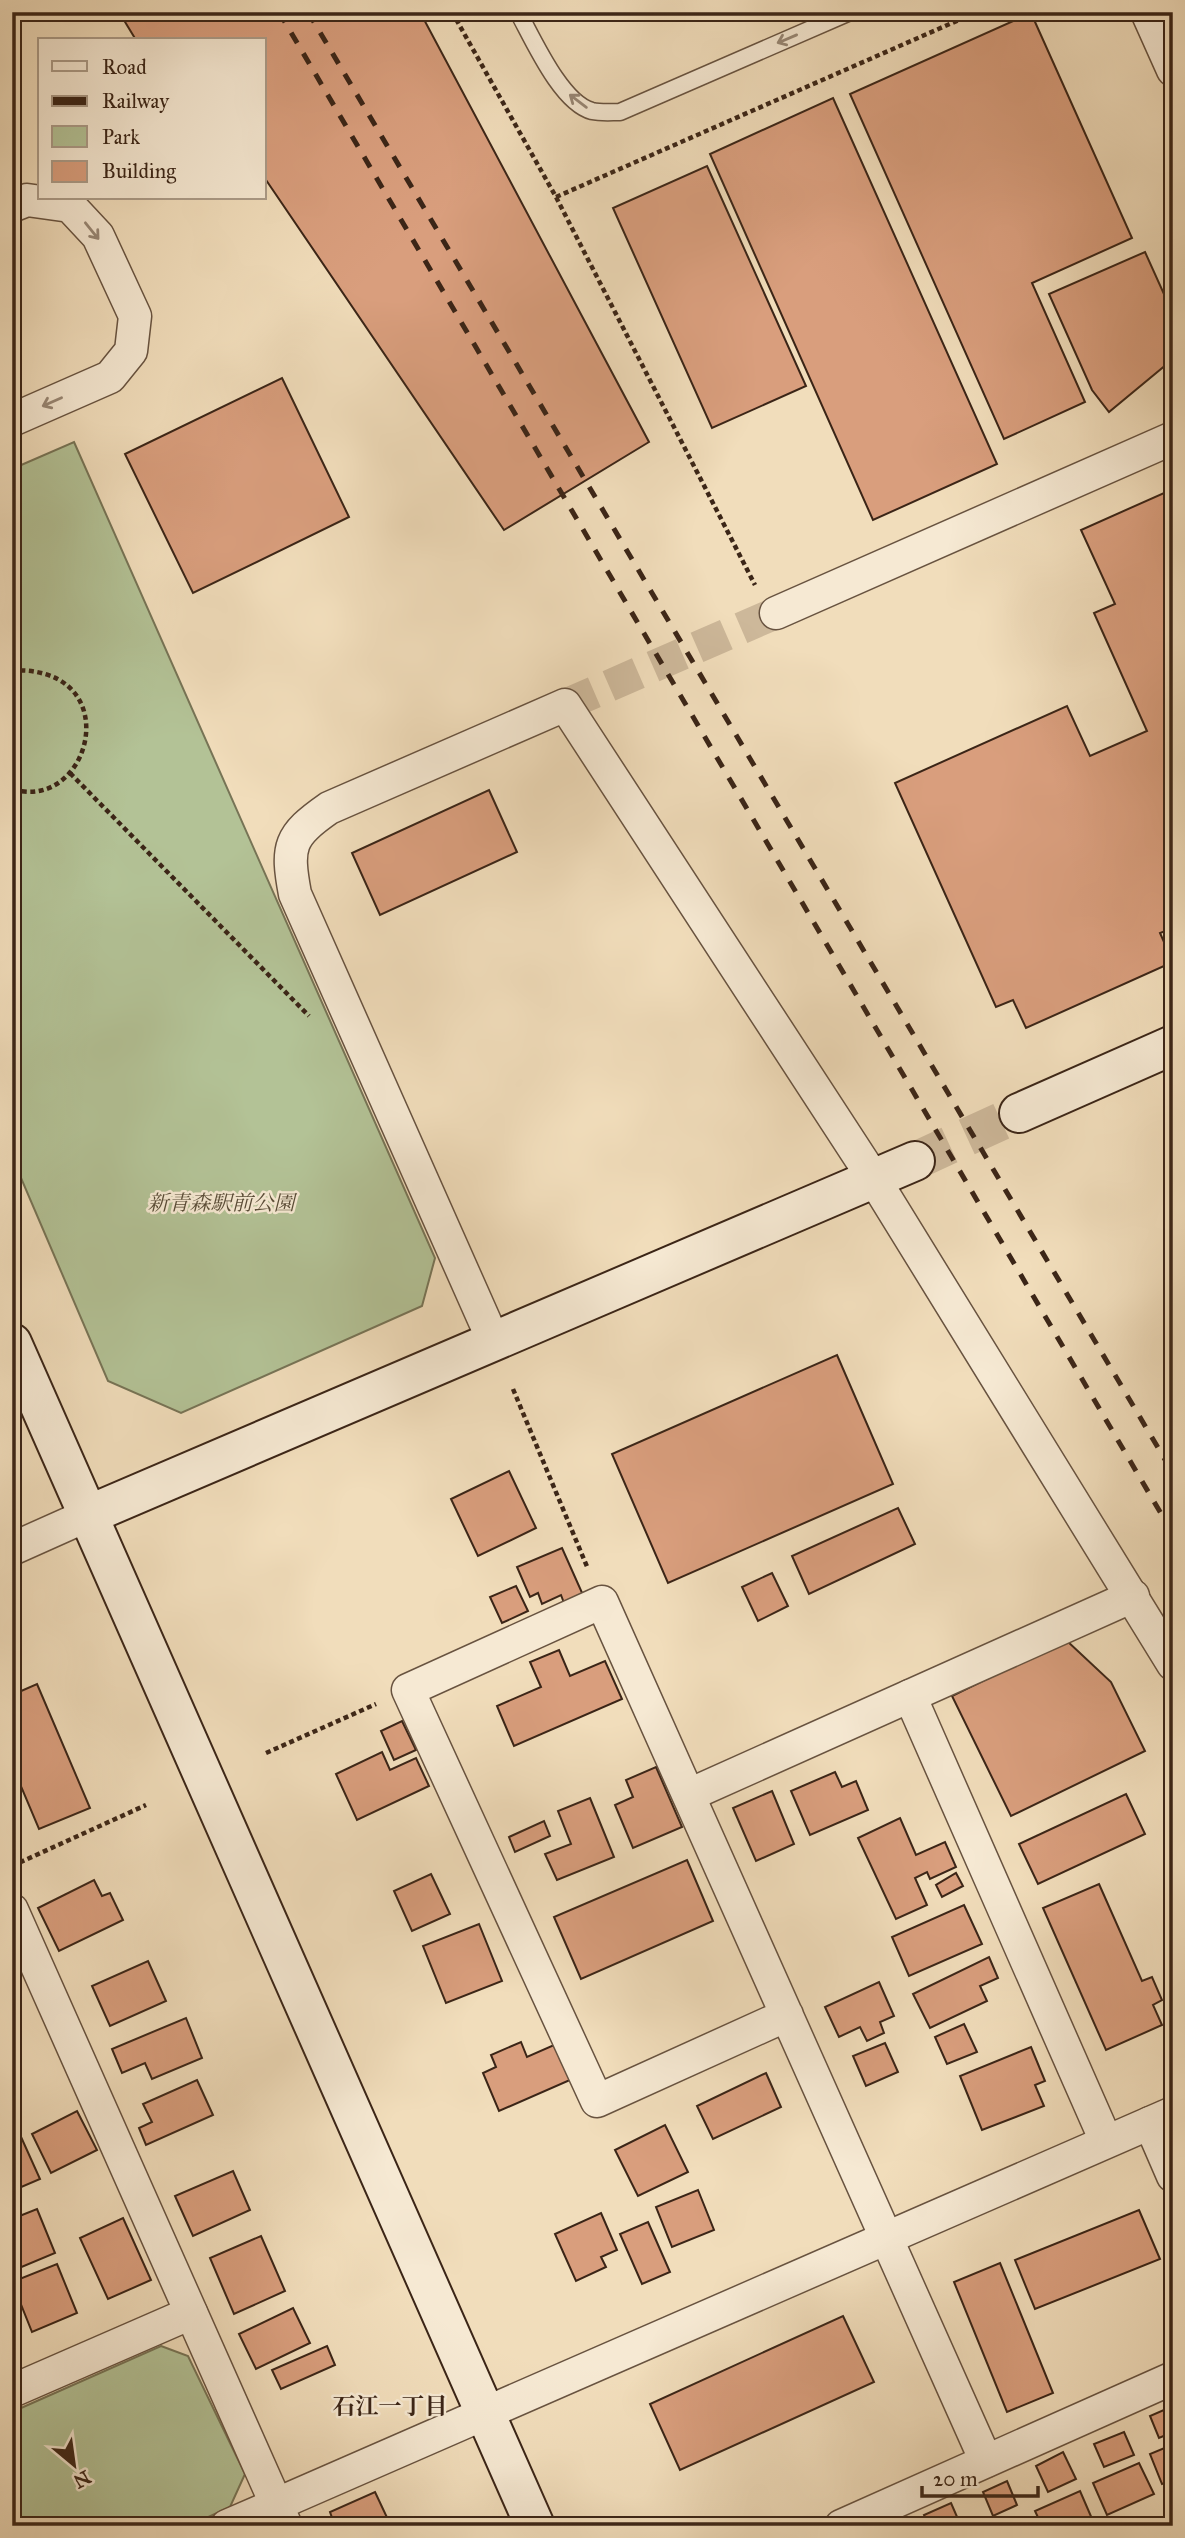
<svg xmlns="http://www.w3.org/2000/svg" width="1185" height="2538" font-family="'IM FELL Great Primer','Noto Serif JP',serif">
  <rect width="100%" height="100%" fill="#f1ddbb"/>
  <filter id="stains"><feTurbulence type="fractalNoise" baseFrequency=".00286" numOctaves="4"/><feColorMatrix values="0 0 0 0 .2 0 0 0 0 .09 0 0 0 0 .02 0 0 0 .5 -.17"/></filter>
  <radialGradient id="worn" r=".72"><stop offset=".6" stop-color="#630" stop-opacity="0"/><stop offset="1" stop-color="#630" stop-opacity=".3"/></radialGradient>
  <!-- green -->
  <g fill="#b3c296" stroke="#777456" stroke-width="2">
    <polygon points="74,442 435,1258 422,1306 181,1413 108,1381 12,1157 12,469"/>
    <polygon points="161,2346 188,2356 245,2474 230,2507 189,2526 12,2526 12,2412"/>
  </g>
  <!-- building -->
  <g fill="#d99e7d" stroke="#3b2517" stroke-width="2">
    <polygon points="119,12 420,12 649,442 504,530 264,177 264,40 136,40"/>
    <polygon points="1031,13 1132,238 1032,283 1085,402 1004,439 850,94"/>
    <polygon points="833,98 997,464 873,520 710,154"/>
    <polygon points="707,166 806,386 712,428 613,208"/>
    <polygon points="1145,252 1173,314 1173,359 1109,412 1092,390 1049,294"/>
    <polygon points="282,378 349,517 193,593 125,454"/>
    <polygon points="1173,489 1173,928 1160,933 1173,962 1026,1028 1013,1000 996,1007 895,783 1067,706 1090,756 1147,731 1094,613 1115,604 1081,530"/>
    <polygon points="489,790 517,852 380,915 352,853"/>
    <polygon points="837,1355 893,1484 668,1583 612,1454"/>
    <polygon points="509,1471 536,1528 478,1556 451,1499"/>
    <polygon points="898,1508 915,1544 809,1594 792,1556"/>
    <polygon points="562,1548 583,1595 564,1603 561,1595 542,1604 538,1593 530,1597 517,1567"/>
    <polygon points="772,1573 788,1606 758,1621 742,1587"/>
    <polygon points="516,1586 528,1611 502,1623 490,1597"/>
    <polygon points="1066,1640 1111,1682 1145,1751 1011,1816 952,1696"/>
    <polygon points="559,1650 570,1676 605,1661 622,1699 514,1746 497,1706 541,1687 530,1662"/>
    <polygon points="37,1684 90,1808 39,1829 12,1765 12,1695"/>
    <polygon points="402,1721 416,1750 394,1760 381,1731"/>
    <polygon points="382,1752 390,1770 416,1758 429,1786 357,1820 336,1774"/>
    <polygon points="656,1767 682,1827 633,1848 615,1805 633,1797 626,1780"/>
    <polygon points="835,1772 842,1787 856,1781 868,1810 810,1835 791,1791"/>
    <polygon points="772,1791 794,1844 756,1861 733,1808"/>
    <polygon points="1126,1794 1145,1834 1038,1884 1019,1844"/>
    <polygon points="590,1798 614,1857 557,1880 545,1854 571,1844 558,1811"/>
    <polygon points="900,1818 916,1855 945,1842 956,1867 930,1879 927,1872 915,1878 927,1905 896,1919 858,1838"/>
    <polygon points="544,1821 550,1836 515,1852 509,1837"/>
    <polygon points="687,1860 713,1921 581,1979 554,1917"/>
    <polygon points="956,1873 963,1886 942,1897 936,1885"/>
    <polygon points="431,1874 450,1914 412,1931 394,1891"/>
    <polygon points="94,1880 102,1896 110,1893 123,1920 59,1951 38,1908"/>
    <polygon points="1099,1884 1142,1981 1152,1977 1162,2000 1153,2005 1162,2025 1106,2050 1043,1908"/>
    <polygon points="964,1905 982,1944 909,1976 892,1937"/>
    <polygon points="479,1924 502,1981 446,2003 423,1946"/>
    <polygon points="989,1957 998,1978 980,1986 987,2001 930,2028 913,1994"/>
    <polygon points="148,1961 166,2001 110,2026 92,1986"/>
    <polygon points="879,1982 894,2016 880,2022 884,2033 867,2041 860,2027 839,2037 825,2007"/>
    <polygon points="186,2018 202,2058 152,2079 145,2063 122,2073 112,2049"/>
    <polygon points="964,2024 977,2052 947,2064 935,2037"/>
    <polygon points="521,2042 527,2057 554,2045 570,2080 499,2111 483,2073 496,2067 491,2055"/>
    <polygon points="885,2043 898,2072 866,2086 853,2056"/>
    <polygon points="1031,2047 1045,2081 1035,2085 1044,2106 982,2130 960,2076"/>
    <polygon points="766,2073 781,2107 713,2139 697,2106"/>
    <polygon points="197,2080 213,2115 146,2145 139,2128 152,2122 143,2104"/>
    <polygon points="77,2111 97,2150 51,2173 32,2134"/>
    <polygon points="665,2125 688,2172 638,2196 615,2150"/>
    <polygon points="17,2128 40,2179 12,2191 12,2130"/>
    <polygon points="233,2171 250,2210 193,2236 175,2196"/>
    <polygon points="698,2190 714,2230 672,2247 656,2207"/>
    <polygon points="37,2209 55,2253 12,2271 12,2219"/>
    <polygon points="1139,2210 1160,2259 1035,2309 1015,2260"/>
    <polygon points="601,2213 617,2250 601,2257 606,2267 576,2281 555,2234"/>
    <polygon points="123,2218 151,2280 108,2299 80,2238"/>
    <polygon points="648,2222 670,2272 642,2284 620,2234"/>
    <polygon points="261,2236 285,2291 234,2314 210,2258"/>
    <polygon points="1000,2263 1053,2393 1007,2412 954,2282"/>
    <polygon points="57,2264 77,2313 32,2332 12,2282"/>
    <polygon points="293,2308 310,2343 256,2369 239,2334"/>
    <polygon points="843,2316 874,2382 680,2470 650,2404"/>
    <polygon points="327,2346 335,2365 281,2389 272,2370"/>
    <polygon points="1173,2406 1173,2432 1159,2438 1150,2416"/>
    <polygon points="1124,2432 1134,2455 1104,2467 1094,2444"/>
    <polygon points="1173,2435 1173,2480 1162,2484 1150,2454 1172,2445 1169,2437"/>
    <polygon points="1063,2452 1076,2479 1048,2492 1036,2466"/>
    <polygon points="1139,2463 1154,2494 1107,2515 1093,2483"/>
    <polygon points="1007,2481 1017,2505 993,2516 983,2492"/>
    <polygon points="1080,2491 1093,2521 1081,2526 1042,2526 1035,2511"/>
    <polygon points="375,2492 391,2526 335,2526 330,2512"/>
    <polygon points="951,2503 961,2526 929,2526 924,2515"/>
  </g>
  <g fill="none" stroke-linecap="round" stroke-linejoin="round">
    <!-- street-tunnel -->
    <polyline stroke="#cdb89a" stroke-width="32" stroke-dasharray="32 16" stroke-linecap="butt" points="565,705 776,613"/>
    <!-- secondary-tunnel -->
    <polyline stroke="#cdb89a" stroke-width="38" stroke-dasharray="38 19" stroke-linecap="butt" points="915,1161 1019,1113"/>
    <defs>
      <path id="lane" d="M518,12C533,39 561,103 592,111C601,113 611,112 620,112L850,12"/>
      <g id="street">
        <polyline points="1147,12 1173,70"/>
        <polyline points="12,206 27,200 70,206 98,236 135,316 131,351 110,377 12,420"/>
        <polyline points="776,613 1173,438"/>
        <path d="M494,1342L295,894C286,846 289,836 329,808L565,705L874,1179L1173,1664"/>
        <polyline points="12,1549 88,1515"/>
        <polyline points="910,1696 1106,2141"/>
        <polyline points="689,1795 1133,1596"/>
        <polyline points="12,1910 286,2526"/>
        <polyline points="787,2015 597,2101 408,1690 602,1602 986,2461"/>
        <polyline points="1150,2123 1173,2176"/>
        <polyline points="12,2391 191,2313"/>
        <polyline points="227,2526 1173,2113"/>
        <polyline points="841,2526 1173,2378"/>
      </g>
      <g id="secondary">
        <polyline points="1019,1113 1173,1045"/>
        <polyline points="12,1343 535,2526"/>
        <polyline points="88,1515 915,1161"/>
      </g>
    </defs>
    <!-- lane casing -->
    <use href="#lane" stroke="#685340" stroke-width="19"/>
    <!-- street casing -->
    <use href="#street" stroke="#685340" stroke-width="35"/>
    <!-- secondary casing -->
    <use href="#secondary" stroke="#3b2517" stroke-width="42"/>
    <!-- path -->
    <g stroke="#3b2517" stroke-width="4.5" stroke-dasharray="5 3.5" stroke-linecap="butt">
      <polyline points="452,12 556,197 755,585"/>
      <polyline points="556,197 977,12"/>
      <path d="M12,672C22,669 34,671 45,674C120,696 83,811 12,789"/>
      <polyline points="70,773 309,1016"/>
      <polyline points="513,1389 588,1569"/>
      <polyline points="266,1753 376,1704"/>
      <polyline points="12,1866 146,1805"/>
    </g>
    <!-- lane -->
    <use href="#lane" stroke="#f6e9d3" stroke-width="16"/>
    <!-- street -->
    <use href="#street" stroke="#f6e9d3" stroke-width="32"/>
    <!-- secondary -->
    <use href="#secondary" stroke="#f6e9d3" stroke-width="38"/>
    <!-- rail -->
    <g stroke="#3b2517" stroke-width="5" stroke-dasharray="12 12" stroke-linecap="butt">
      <polyline points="279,12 1173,1534"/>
      <polyline points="308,12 1173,1473"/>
    </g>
  </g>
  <!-- one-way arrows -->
  <defs><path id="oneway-shaft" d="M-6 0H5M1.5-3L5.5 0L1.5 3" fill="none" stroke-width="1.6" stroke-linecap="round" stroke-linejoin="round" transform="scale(1.75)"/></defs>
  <g stroke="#988775">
    <use href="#oneway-shaft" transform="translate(787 39) rotate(157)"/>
    <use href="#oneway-shaft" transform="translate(578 101) rotate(-143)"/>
    <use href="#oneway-shaft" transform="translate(92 231) rotate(51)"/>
    <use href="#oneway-shaft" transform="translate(52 402) rotate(156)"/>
  </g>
  <g text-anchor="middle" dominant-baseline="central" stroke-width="5" stroke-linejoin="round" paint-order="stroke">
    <!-- park labels -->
    <g font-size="21" font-style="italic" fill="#594c37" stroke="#f6e9d3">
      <text x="221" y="1203">新青森駅前公園</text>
    </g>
    <!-- neighbourhood labels -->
    <g font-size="23" font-weight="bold" fill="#3b2517" stroke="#f6e9d3">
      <text x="390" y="2406">石江一丁目</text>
    </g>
  </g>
  <!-- margin -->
  <rect width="1185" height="2538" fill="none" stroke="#f1ddbb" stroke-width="42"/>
  <rect x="14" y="14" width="1157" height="2510" fill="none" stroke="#3b2517" stroke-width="3.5"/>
  <rect x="21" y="21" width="1143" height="2496" fill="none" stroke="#3b2517" stroke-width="2"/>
  <!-- legend -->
  <rect x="38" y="38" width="228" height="161" fill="#f6e9d3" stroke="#ab9b88" stroke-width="2"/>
  <rect x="52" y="61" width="35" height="10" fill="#f6e9d3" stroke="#ab9b88" stroke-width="2"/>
  <text x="102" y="74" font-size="21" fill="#3b2517">Road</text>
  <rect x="52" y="96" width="35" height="10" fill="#3b2517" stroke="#ab9b88" stroke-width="2"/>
  <text x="102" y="108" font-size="21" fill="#3b2517">Railway</text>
  <rect x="52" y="126" width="35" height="21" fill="#b3c296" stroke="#ab9b88" stroke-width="2"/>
  <text x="102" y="144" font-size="21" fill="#3b2517">Park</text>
  <rect x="52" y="161" width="35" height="21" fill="#d99e7d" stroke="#ab9b88" stroke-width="2"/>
  <text x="102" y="178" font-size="21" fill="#3b2517">Building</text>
  <!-- north arrow -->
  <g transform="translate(74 2465) rotate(151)" stroke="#f6e9d3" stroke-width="5" paint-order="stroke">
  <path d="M0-5L12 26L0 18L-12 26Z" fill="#3b2517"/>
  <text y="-10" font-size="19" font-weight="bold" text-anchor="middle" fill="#3b2517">N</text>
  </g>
  <!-- scale -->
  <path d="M922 2486v10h116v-10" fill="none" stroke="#3b2517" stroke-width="3.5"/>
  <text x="933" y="2486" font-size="21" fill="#3b2517" stroke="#f6e9d3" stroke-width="5" paint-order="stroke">20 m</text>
  <rect width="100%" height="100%" filter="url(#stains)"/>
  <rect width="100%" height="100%" fill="url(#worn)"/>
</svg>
